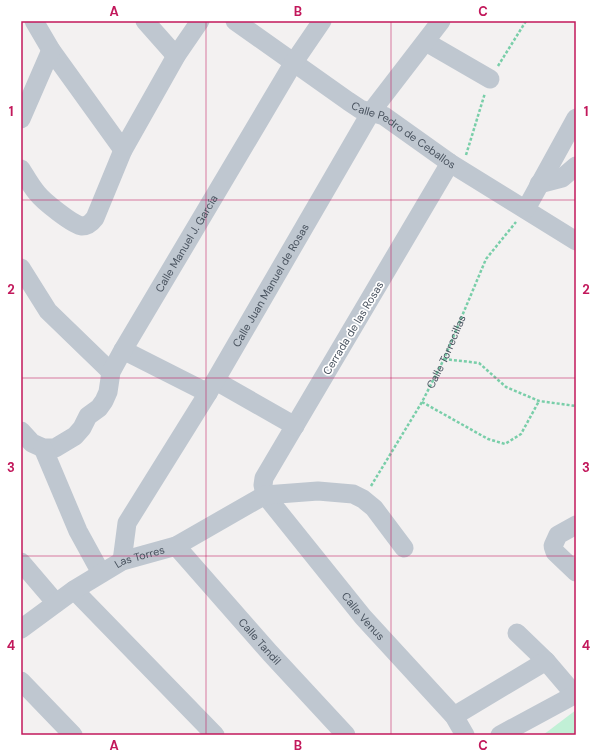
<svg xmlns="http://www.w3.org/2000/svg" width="597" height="756" font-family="'DM Sans',sans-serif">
  <rect width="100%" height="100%" fill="#f3f1f1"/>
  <!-- green -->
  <polygon fill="#c1f0d6" points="576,710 576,735 543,735"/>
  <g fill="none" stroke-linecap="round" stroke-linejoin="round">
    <!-- path -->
    <g stroke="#79cea9" stroke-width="2.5" stroke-dasharray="3 2" stroke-linecap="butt">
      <polyline points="498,66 526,21"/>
      <polyline points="466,155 485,93"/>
      <polyline points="444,359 479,363 506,387 539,401 576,406"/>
      <polyline points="422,402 488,439 505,444 521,434 539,401"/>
      <path id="s1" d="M371,486L422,402L444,359L486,259L516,222"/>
    </g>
    <!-- minor -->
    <g stroke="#bfc7d0" stroke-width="19">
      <polyline points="34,21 51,50 123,150"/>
      <polyline points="145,21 176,56"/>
      <path id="s2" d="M235,21L348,101L360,109L384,116L450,163L576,241"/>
      <polyline points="426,42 490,79"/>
      <polyline points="21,119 51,50"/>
      <path id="s3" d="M450,163L264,478L263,485L265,495L363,617L454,716L465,735"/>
      <path d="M21,169C26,177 31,186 37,193C43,201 73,225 82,226C88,226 92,222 95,218L123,150L176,56L200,21"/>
      <polyline points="539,184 562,178 576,166"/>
      <polyline points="526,209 576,118"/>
      <polyline points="21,268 48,311 111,372"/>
      <polyline points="123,350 208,393"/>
      <polyline points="216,381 295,426"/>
      <path id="s4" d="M21,431L32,443L43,448H55L75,436L82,428L88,416L99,408L104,401L108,392L111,372L123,350L294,62L322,21"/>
      <polyline points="43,448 78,531 101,573"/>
      <polyline points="576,525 558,535 553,546 555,552 576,572"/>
      <path id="s5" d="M176,546L270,653L346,735"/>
      <path id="s6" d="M122,561L127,523L208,393L371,112L441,21"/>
      <polyline points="21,562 56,603"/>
      <polyline points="74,590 215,735"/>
      <path id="s7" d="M21,629L74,590L122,561L176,546L265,495L318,491L353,494L363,499L374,508L404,548"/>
      <polyline points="517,633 546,661 575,695"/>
      <polyline points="21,681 73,735"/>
      <polyline points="454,716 546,661"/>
      <polyline points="500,735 576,694"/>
    </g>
  </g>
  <!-- grid -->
  <path fill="none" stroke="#c2185b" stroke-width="1" stroke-opacity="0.55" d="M206,21V735M391,21V735M21,200H576M21,378H576M21,556H576"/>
  <g text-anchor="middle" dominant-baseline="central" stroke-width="3.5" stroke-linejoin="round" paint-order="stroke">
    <!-- street labels -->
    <g font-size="11" fill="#49535f" stroke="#fff">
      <text stroke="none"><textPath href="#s2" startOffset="204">Calle Pedro de Ceballos</textPath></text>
      <text stroke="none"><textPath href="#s4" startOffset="289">Calle Manuel J. García</textPath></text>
      <text stroke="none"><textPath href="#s6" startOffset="316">Calle Juan Manuel de Rosas</textPath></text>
      <text transform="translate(353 328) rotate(-59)">Cerrada de las Rosas</text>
      <text stroke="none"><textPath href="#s1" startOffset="154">Calle Torrecillas</textPath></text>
      <text stroke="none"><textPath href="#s7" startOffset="140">Las Torres</textPath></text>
      <text stroke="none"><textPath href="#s3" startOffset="539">Calle Venus</textPath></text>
      <text stroke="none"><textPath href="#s5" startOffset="127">Calle Tandil</textPath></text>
    </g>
  </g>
  <!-- border -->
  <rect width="597" height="756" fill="none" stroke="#ffffff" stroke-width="44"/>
  <rect x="22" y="22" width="553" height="712" fill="none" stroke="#c2185b" stroke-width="1.5"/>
  <g font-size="13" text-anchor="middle" font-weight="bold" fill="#c2185b">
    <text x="114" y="16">A</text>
    <text x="298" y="16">B</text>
    <text x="483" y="16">C</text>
    <text x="11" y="116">1</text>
    <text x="586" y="116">1</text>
    <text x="11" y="294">2</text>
    <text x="586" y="294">2</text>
    <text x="11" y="472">3</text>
    <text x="586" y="472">3</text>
    <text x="11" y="650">4</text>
    <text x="586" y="650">4</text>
    <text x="114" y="750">A</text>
    <text x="298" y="750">B</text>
    <text x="483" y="750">C</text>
  </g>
</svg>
